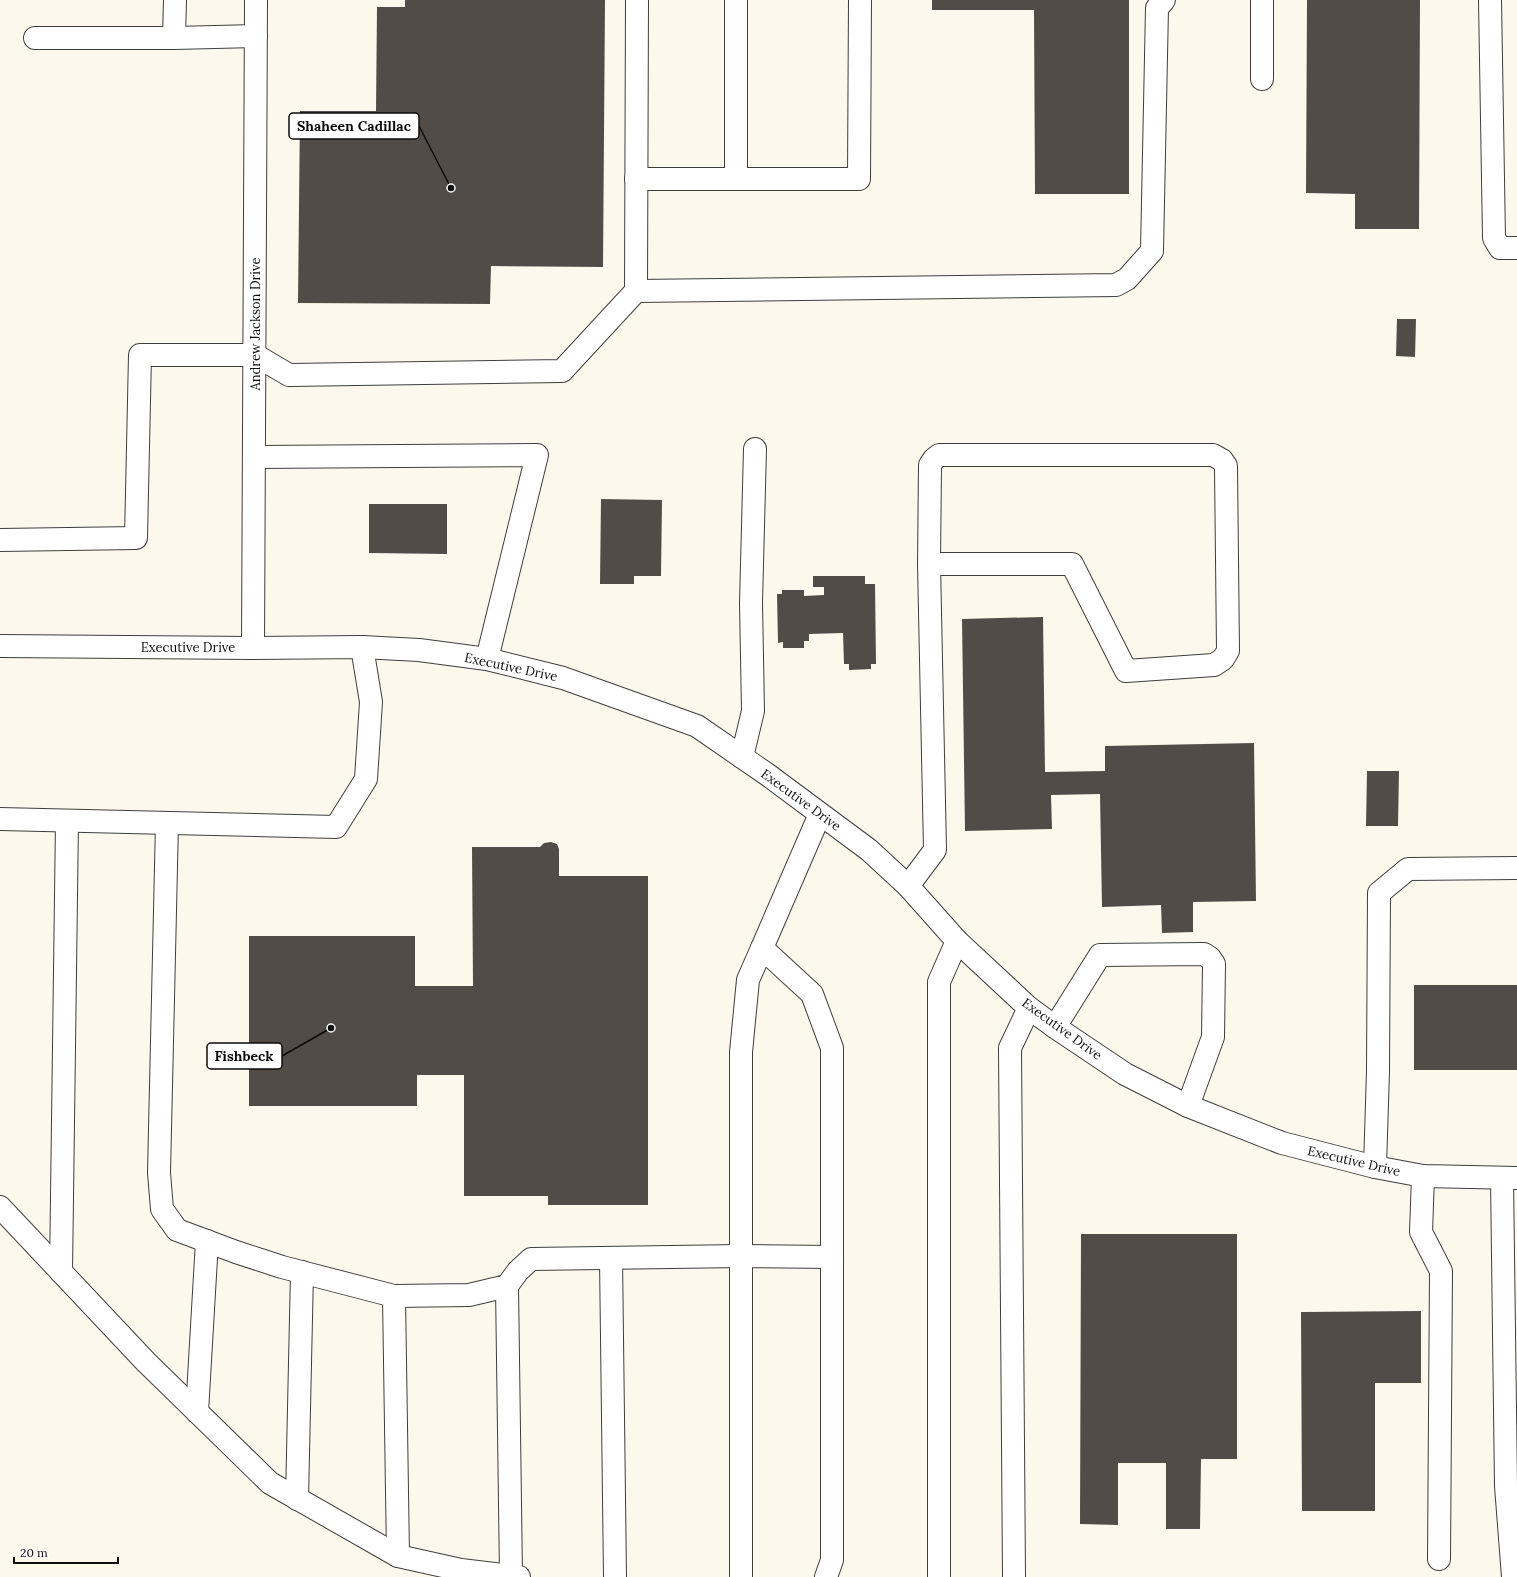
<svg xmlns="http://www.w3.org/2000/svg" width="1517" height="1577" font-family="Lora,serif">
  <rect width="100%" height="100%" fill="#fcf9ec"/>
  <!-- building -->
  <g fill="#524c49">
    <polygon points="405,0 605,0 603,267 491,266 490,304 298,303 300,111 376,111 377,7 405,7"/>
    <polygon points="932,0 1129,0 1129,194 1035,194 1034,10 932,10"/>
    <polygon points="1307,0 1420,0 1419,229 1355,229 1355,194 1306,193"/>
    <polygon points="1397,319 1416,319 1415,357 1396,356"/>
    <polygon points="601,499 662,500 661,576 634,576 634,584 600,584"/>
    <polygon points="369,504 447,504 447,554 369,553"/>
    <polygon points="813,576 865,576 865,584 875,584 876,664 871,664 871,669 849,670 849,664 844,664 843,633 809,634 809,641 804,641 804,648 783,648 783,642 778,643 777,594 782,594 782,590 804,590 804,596 824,595 824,587 813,587"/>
    <polygon points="1043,617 1045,772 1105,771 1105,746 1254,743 1256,901 1193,902 1193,932 1162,933 1161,905 1102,907 1100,794 1051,795 1052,829 965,831 962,619"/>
    <polygon points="1367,771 1399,771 1398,826 1366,826"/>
    <polygon points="551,842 557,844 559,849 559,876 648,876 648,1205 548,1205 548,1196 464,1196 464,1075 417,1075 417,1106 249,1106 249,936 415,936 415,986 473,986 472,847 540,847 544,843"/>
    <rect x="1414" y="985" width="103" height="85"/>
    <polygon points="1081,1234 1237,1234 1237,1459 1201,1459 1200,1529 1166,1529 1166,1463 1118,1463 1118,1525 1080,1524"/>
    <polygon points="1421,1311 1421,1383 1375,1383 1375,1511 1302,1511 1301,1312"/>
  </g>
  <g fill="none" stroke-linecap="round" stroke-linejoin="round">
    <defs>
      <g id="minor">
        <polyline points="1262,0 1262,79"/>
        <polyline points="1490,0 1494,238 1500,248 1517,248"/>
        <polyline points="35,38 174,38 175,0"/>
        <polyline points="174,38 256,36"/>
        <polyline points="636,179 859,179 860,0"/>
        <polyline points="736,179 736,0"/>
        <polyline points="636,291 637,0"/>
        <polyline points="255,457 537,455 487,659"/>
        <polyline points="0,540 136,538 140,355 255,355 289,375 562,371 636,291 1116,285 1127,279 1152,251 1157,8 1164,0"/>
        <polyline points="0,646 253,648 362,647 419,650 487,659 563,678 697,726 768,775 869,850 908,886 957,941 1029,1008 1055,1027 1125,1074 1188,1106 1282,1143 1375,1167 1423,1176 1517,1178"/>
        <polyline points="253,648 256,0"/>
        <polyline points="742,757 753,711 751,603 755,449"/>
        <polyline points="820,814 762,948 812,994 832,1048 832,1560 826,1577"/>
        <polyline points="0,819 336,827 366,779 371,702 362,647"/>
        <polyline points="167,823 159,1173 162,1209 177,1230 236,1252 282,1267 394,1296 469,1295 507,1286 518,1271 531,1259 741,1256 832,1257"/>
        <polyline points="908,886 935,850 929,564 930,465 934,459 939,455 1213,455 1222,460 1226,466 1228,651 1223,659 1214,665 1126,671 1072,564 929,564"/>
        <polyline points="1055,1027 1100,955 1204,954 1210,958 1214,964 1213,1037 1188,1106"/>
        <polyline points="1375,1167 1378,1071 1379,893 1408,869 1517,868"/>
        <polyline points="1423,1176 1421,1232 1441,1271 1439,1559"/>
        <polyline points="1502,1178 1506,1486 1513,1577"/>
        <polyline points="0,1207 146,1362 270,1483 398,1556 461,1570 519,1577"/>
        <polyline points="611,1258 615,1577"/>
        <polyline points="61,1272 67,821"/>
        <polyline points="507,1286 511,1576"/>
        <polyline points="394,1296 398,1556"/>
        <polyline points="197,1412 207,1241"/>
        <polyline points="297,1499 302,1272"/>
        <polyline points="741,1577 741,1052 748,980 762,948"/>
        <polyline points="939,1577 939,982 957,941"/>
        <polyline points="1014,1577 1010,1048 1029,1008"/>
      </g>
    </defs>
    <!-- minor casing -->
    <use href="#minor" stroke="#3e3e3e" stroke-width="24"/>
    <!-- minor -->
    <use href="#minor" stroke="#fff" stroke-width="22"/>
  </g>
  <g text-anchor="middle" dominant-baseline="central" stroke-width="4" stroke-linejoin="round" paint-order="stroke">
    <!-- street labels -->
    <g font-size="13" fill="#0b0b0b" stroke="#fff">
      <text transform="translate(255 324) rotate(-90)">Andrew Jackson Drive</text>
      <text x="188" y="647">Executive Drive</text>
      <text transform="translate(511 667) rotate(12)">Executive Drive</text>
      <text transform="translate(801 800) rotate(36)">Executive Drive</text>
      <text transform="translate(1062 1029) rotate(36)">Executive Drive</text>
      <text transform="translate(1354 1161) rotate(13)">Executive Drive</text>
    </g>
  </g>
  <!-- callouts -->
  <path fill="none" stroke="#0b0b0b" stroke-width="1.5" d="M451 188L419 126M331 1028L282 1056"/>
  <g fill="#0b0b0b" stroke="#fff" stroke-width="1.5">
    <circle cx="451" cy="188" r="4"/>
    <circle cx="331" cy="1028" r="4"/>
  </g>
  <g fill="#fff" stroke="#0b0b0b" stroke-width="1.5">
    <rect x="289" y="113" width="130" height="26" rx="4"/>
    <rect x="207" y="1043" width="75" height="26" rx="4"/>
  </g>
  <g font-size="14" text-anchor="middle" font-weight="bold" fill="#0b0b0b">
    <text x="354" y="131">Shaheen Cadillac</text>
    <text x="244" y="1061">Fishbeck</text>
  </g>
  <!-- scale -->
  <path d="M14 1557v6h104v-6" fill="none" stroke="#0b0b0b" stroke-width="2"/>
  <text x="20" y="1557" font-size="12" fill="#0b0b0b" stroke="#ffffff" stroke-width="3" paint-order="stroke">20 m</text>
</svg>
